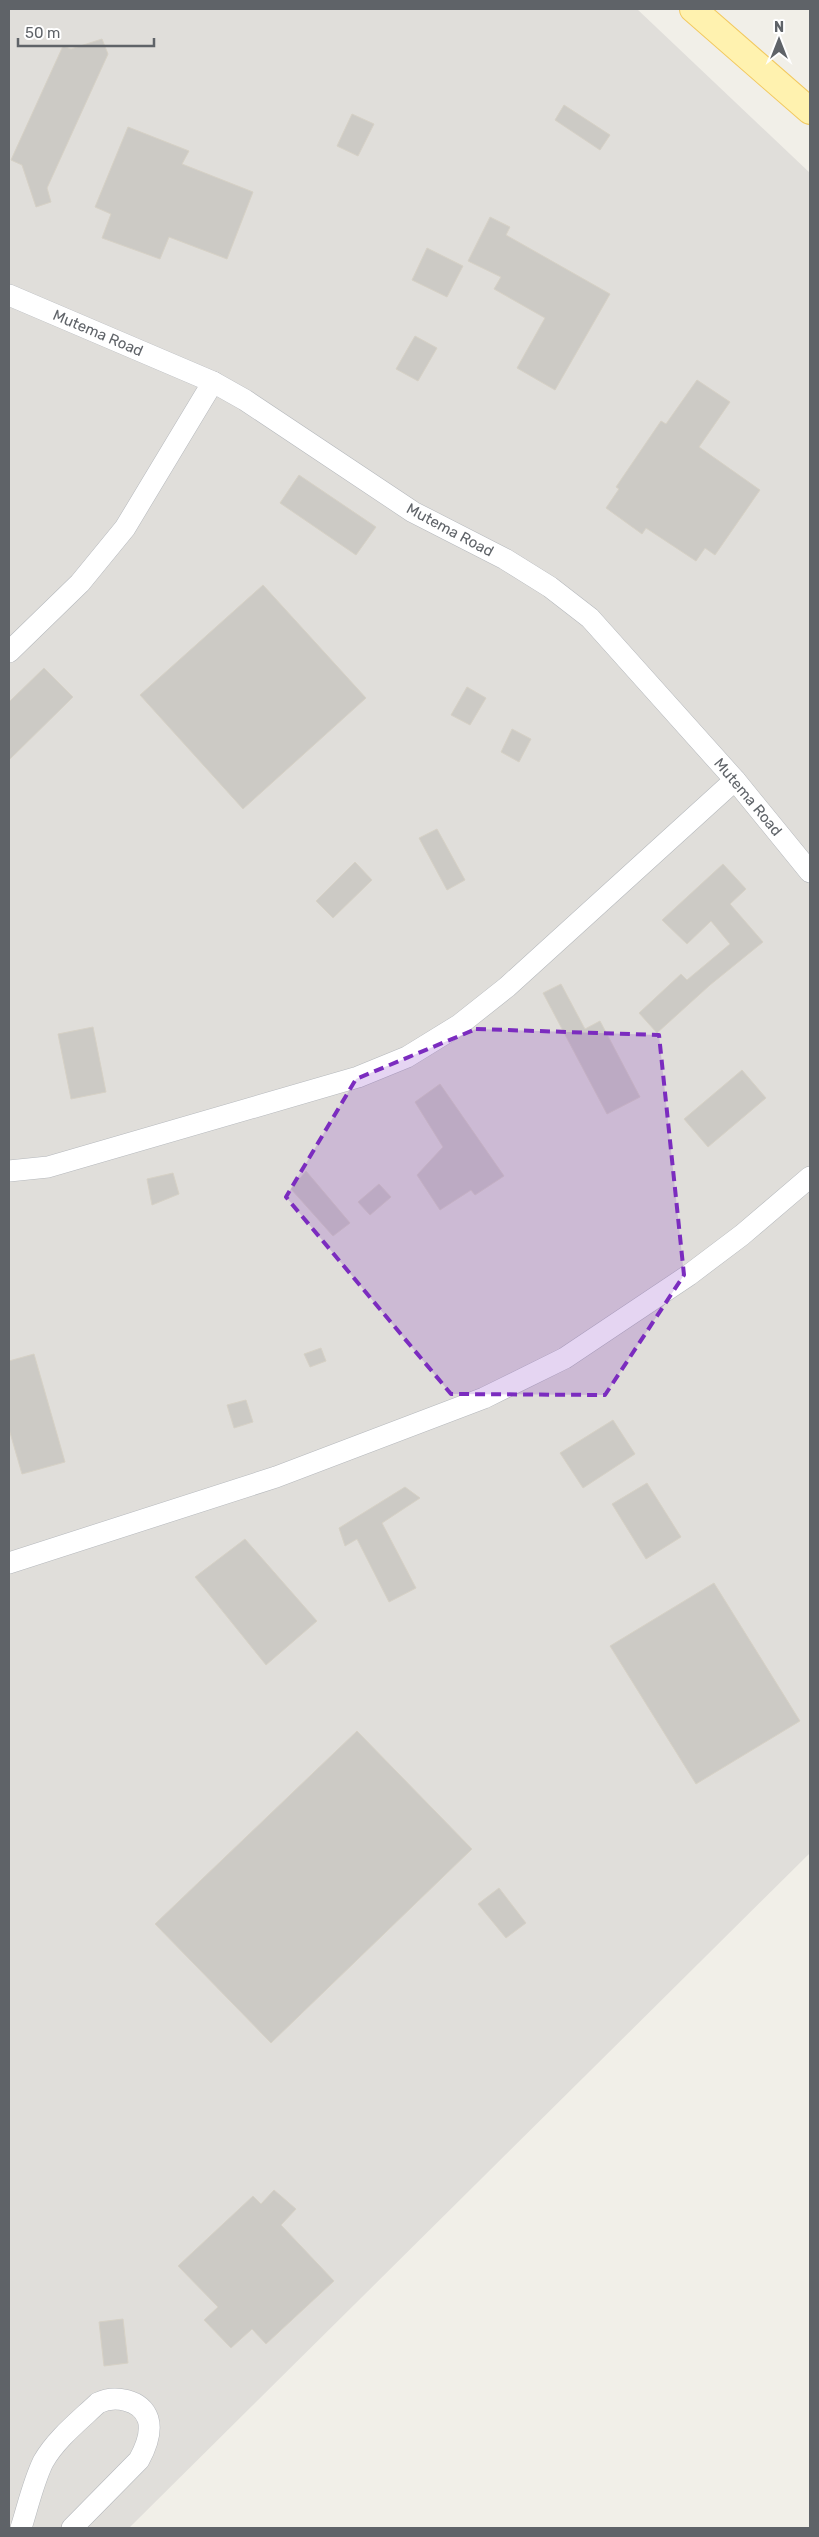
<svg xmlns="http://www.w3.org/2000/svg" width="819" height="2537" font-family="Rubik,sans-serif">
  <rect width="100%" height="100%" fill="#f1efe8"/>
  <!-- industrial -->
  <polygon fill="#e0deda" points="9,9 637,9 810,173 810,1853 129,2528 9,2528"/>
  <!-- building -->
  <g fill="#cccac5" stroke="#d6d1c6">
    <polygon points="102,39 108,54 47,188 51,202 36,207 22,165 11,160 63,46 71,49"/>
    <polygon points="564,105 610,135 600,150 555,120"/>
    <polygon points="352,114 374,124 358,156 337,146"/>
    <polygon points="128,127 189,151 182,164 253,192 227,259 169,237 160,259 102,238 111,214 95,207"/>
    <polygon points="490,217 510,227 506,235 610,294 555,390 517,368 545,318 494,289 501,277 468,261"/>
    <polygon points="427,248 463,266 447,297 412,280"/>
    <polygon points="415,336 437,348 418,381 396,369"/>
    <polygon points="697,380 730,402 699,447 760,490 715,555 705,548 696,561 646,528 642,534 606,508 619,489 616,487 661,421 666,424"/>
    <polygon points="299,475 376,527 356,555 280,503"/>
    <polygon points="263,585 366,698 243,809 140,695"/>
    <polygon points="44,668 73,697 9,760 9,702"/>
    <polygon points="467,687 486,698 470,725 451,715"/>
    <polygon points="512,729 531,739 519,762 501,752"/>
    <polygon points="437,829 465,880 447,890 419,838"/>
    <polygon points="355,862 372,880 333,918 316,901"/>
    <polygon points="723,864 746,889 730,904 763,942 710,985 657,1033 639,1013 681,974 687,980 730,944 711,921 687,944 662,920"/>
    <polygon points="561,984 585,1029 600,1021 640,1097 607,1114 543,993"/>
    <polygon points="93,1027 106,1092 71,1099 58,1034"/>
    <polygon points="742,1070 766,1098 708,1147 684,1119"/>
    <polygon points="440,1084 504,1176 475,1195 471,1190 440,1210 417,1175 443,1147 415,1102"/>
    <polygon points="306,1171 350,1223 333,1236 291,1189"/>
    <polygon points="173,1173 179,1194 152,1205 147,1179"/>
    <polygon points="379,1184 391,1197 370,1215 358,1202"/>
    <polygon points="321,1348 326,1361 310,1367 304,1354"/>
    <polygon points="34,1354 65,1462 22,1474 9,1429 9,1361"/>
    <polygon points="246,1400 253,1422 234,1428 227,1405"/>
    <polygon points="613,1420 635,1454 583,1488 560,1453"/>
    <polygon points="647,1483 681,1537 646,1559 612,1504"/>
    <polygon points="405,1487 420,1498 382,1523 416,1588 389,1602 357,1539 345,1546 339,1528"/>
    <polygon points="245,1539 317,1621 266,1665 195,1577"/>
    <polygon points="714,1583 800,1721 696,1784 610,1646"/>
    <polygon points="357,1731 472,1849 271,2043 155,1924"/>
    <polygon points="499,1888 526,1923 506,1938 478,1904"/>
    <polygon points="274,2190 296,2209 281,2225 334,2281 266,2344 252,2329 231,2348 204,2320 218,2307 178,2266 253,2196 261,2204"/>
    <polygon points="123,2319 128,2363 104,2366 99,2322"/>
  </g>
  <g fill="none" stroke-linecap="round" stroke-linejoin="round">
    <defs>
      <g id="minor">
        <polyline points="9,295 213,382 245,400 413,512 505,559 550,587 590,618 735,780 810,872"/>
        <polyline points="9,652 80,583 125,528 213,382"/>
        <polyline points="9,1171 48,1167 358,1077 407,1057 459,1025 507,987 735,780"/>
        <polyline points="9,1563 276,1477 484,1398 565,1358 689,1275 742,1235 810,1177"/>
        <path d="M21,2528C28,2506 33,2483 43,2462C56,2439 79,2421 98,2403C114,2395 141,2399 148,2419C152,2432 145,2449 139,2460L72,2528"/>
      </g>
      <polyline id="major" points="693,9 810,111"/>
    </defs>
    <!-- minor casing -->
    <use href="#minor" stroke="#b5b8bc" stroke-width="22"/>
    <!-- major casing -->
    <use href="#major" stroke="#f2c960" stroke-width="28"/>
    <!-- minor -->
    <use href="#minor" stroke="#fff" stroke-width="21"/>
    <!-- major -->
    <use href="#major" stroke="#fff2af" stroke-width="26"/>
  </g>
  <!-- marked area -->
  <path fill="#7b2cbf" fill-opacity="0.2" stroke="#7b2cbf" stroke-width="4" stroke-dasharray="10 6" stroke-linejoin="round" d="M476,1029L659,1035L684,1275L605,1395L451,1394L286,1197L356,1079Z"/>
  <g text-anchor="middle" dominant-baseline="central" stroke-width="5" stroke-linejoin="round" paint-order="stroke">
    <!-- street labels -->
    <g font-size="15" fill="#5f6368" stroke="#fff">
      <text transform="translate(98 333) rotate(23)">Mutema Road</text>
      <text transform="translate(450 530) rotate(28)">Mutema Road</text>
      <text transform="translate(748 797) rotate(50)">Mutema Road</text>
    </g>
  </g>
  <!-- border -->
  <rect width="819" height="2537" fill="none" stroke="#5f6368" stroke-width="20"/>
  <!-- north arrow -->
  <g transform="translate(779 40)" stroke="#ffffff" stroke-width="4" paint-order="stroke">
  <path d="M0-4L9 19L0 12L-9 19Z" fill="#5f6368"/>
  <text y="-8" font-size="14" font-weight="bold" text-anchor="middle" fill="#5f6368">N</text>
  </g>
  <!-- scale -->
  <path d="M18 38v8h136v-8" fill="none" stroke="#5f6368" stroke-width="2.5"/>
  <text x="25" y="38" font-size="15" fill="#5f6368" stroke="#ffffff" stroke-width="4" paint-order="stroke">50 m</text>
</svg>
